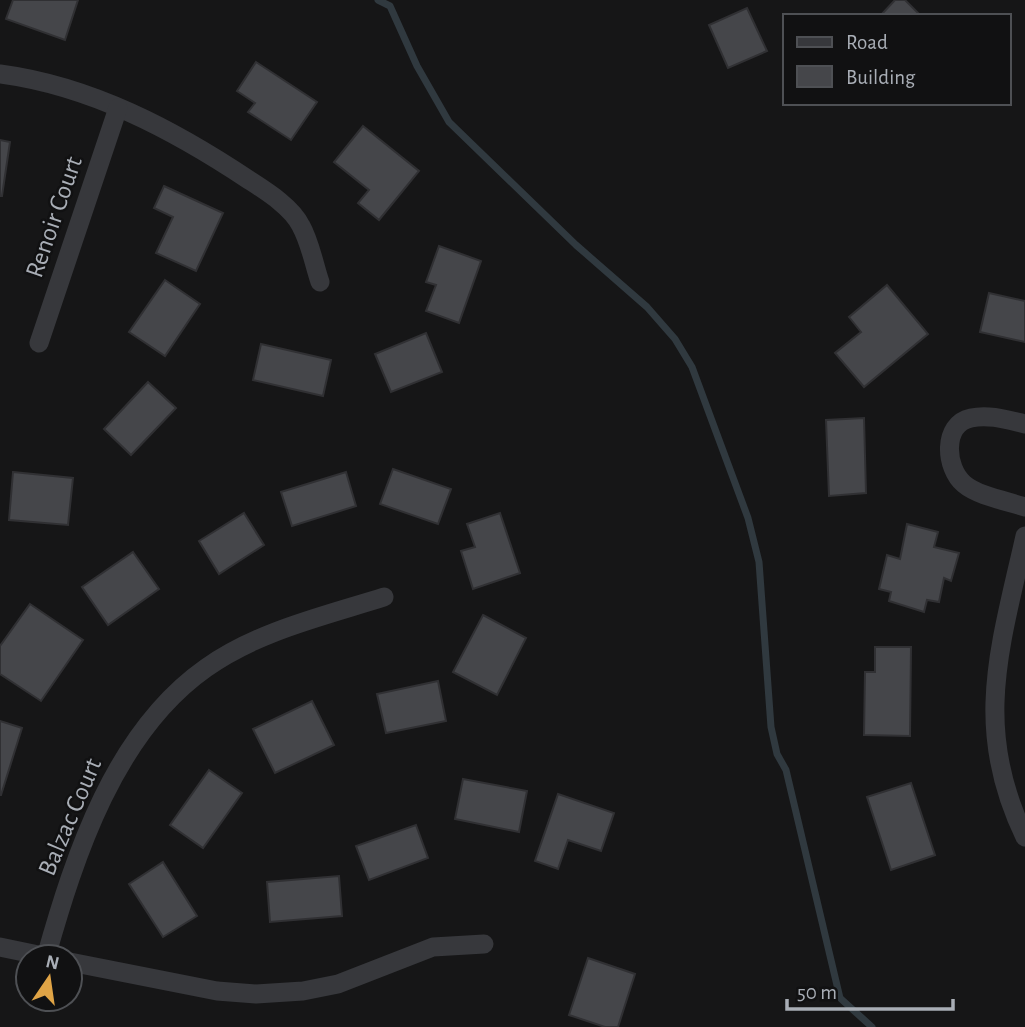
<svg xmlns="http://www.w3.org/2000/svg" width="1025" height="1027" font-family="'Alegreya Sans',sans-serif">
  <rect width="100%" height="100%" fill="#161617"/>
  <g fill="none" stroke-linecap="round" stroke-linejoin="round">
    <!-- stream -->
    <polyline stroke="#30393f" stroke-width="7" points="378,0 390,6 417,66 449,122 576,245 647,307 675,339 692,367 748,518 759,562 771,727 777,754 786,770 840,998 872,1027"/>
  </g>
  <!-- building -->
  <g fill="#45464a" stroke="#303033" stroke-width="2">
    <polygon points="13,0 78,0 65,40 6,19"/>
    <polygon points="895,0 905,0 921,16 880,16"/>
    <polygon points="747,8 767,51 728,68 709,25"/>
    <polygon points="256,62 317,102 291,140 248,112 255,103 237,91"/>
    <polygon points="363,126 419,171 379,220 358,203 369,190 334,162"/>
    <polygon points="0,140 10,142 2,196 0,196"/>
    <polygon points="164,186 223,213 196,271 156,253 173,217 154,208"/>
    <polygon points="439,246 481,261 459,323 426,311 436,285 426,282"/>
    <polygon points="165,280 200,304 165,356 129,332"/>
    <polygon points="887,285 928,334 864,387 835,353 861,332 849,317"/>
    <polygon points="989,293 1025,301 1025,342 980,332"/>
    <polygon points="426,333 442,372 391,392 375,354"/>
    <polygon points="261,344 331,360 323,396 253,380"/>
    <polygon points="148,382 176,408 131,455 104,429"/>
    <polygon points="864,418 866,493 829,496 826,420"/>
    <polygon points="393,469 451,489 438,524 380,504"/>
    <polygon points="13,472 73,478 68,525 9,520"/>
    <polygon points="346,472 356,506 292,526 281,492"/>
    <polygon points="244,513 264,545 219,574 199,541"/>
    <polygon points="500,513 520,573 473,589 461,551 475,547 467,524"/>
    <polygon points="907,524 938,532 934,547 959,553 951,581 944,578 939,602 927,600 924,612 889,601 891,592 879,589 887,555 900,559"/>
    <polygon points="133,552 159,589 108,625 82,587"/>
    <polygon points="30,604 83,640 41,701 0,674 0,646"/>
    <polygon points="483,615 526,638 497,695 453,672"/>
    <polygon points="875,647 911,647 910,736 864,735 865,672 875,672"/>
    <polygon points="438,681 446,721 386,733 377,694"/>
    <polygon points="312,701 334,745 275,773 253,729"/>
    <polygon points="0,721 22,728 1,795 0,795"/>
    <polygon points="209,770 242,793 203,848 170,825"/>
    <polygon points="463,779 527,791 519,832 455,819"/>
    <polygon points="911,783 935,855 891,870 867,797"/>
    <polygon points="558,794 614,813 601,851 568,840 558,869 535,861"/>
    <polygon points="416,825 428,858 369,880 356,846"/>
    <polygon points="163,862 197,916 163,937 129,884"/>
    <polygon points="339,876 342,916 270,922 267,882"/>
    <polygon points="588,958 635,974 618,1027 605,1027 569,1015"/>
  </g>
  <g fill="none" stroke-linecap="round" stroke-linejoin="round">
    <!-- street -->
    <g stroke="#37383c" stroke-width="19">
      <path d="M0,74C91,86 174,130 249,180C266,191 292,207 301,226C310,242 314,264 320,282"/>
      <polyline points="39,343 118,108"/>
      <path d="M1025,424C1008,420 989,414 971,418C942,424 945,468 964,484C978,496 1007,501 1025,507"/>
      <path d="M1025,536C1000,648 972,728 1025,837"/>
      <polyline points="0,947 48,957"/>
      <path d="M46,957C75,854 115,732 206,668C258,631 324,616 384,597"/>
      <polyline points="70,962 217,991 256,994 303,991 338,984 433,947 484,944"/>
    </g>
  </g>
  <g text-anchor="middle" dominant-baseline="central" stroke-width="5" stroke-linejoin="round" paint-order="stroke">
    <!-- street labels -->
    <g font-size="26" fill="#a9aeb6" stroke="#111112">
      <text transform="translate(54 217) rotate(-71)">Renoir Court</text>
      <text transform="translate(70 817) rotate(-67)">Balzac Court</text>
    </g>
  </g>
  <!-- legend -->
  <rect x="783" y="14" width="228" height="91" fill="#111112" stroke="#4e5054" stroke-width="2"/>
  <rect x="797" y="37" width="35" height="10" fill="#37383c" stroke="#4e5054" stroke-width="2"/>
  <text x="846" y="49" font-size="21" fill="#a9aeb6">Road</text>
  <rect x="797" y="66" width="35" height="21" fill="#45464a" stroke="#4e5054" stroke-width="2"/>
  <text x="846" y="84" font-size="21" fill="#a9aeb6">Building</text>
  <!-- north arrow -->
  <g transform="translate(49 978) rotate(13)"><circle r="33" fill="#111112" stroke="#4e5054" stroke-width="2"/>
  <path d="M0-5L12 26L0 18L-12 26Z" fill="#e0a446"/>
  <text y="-10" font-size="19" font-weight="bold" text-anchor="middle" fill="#a9aeb6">N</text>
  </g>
  <!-- scale -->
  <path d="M787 999v10h166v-10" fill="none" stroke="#a9aeb6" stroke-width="3.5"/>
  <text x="797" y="999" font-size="21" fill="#a9aeb6" stroke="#111112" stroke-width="5" paint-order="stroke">50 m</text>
</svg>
